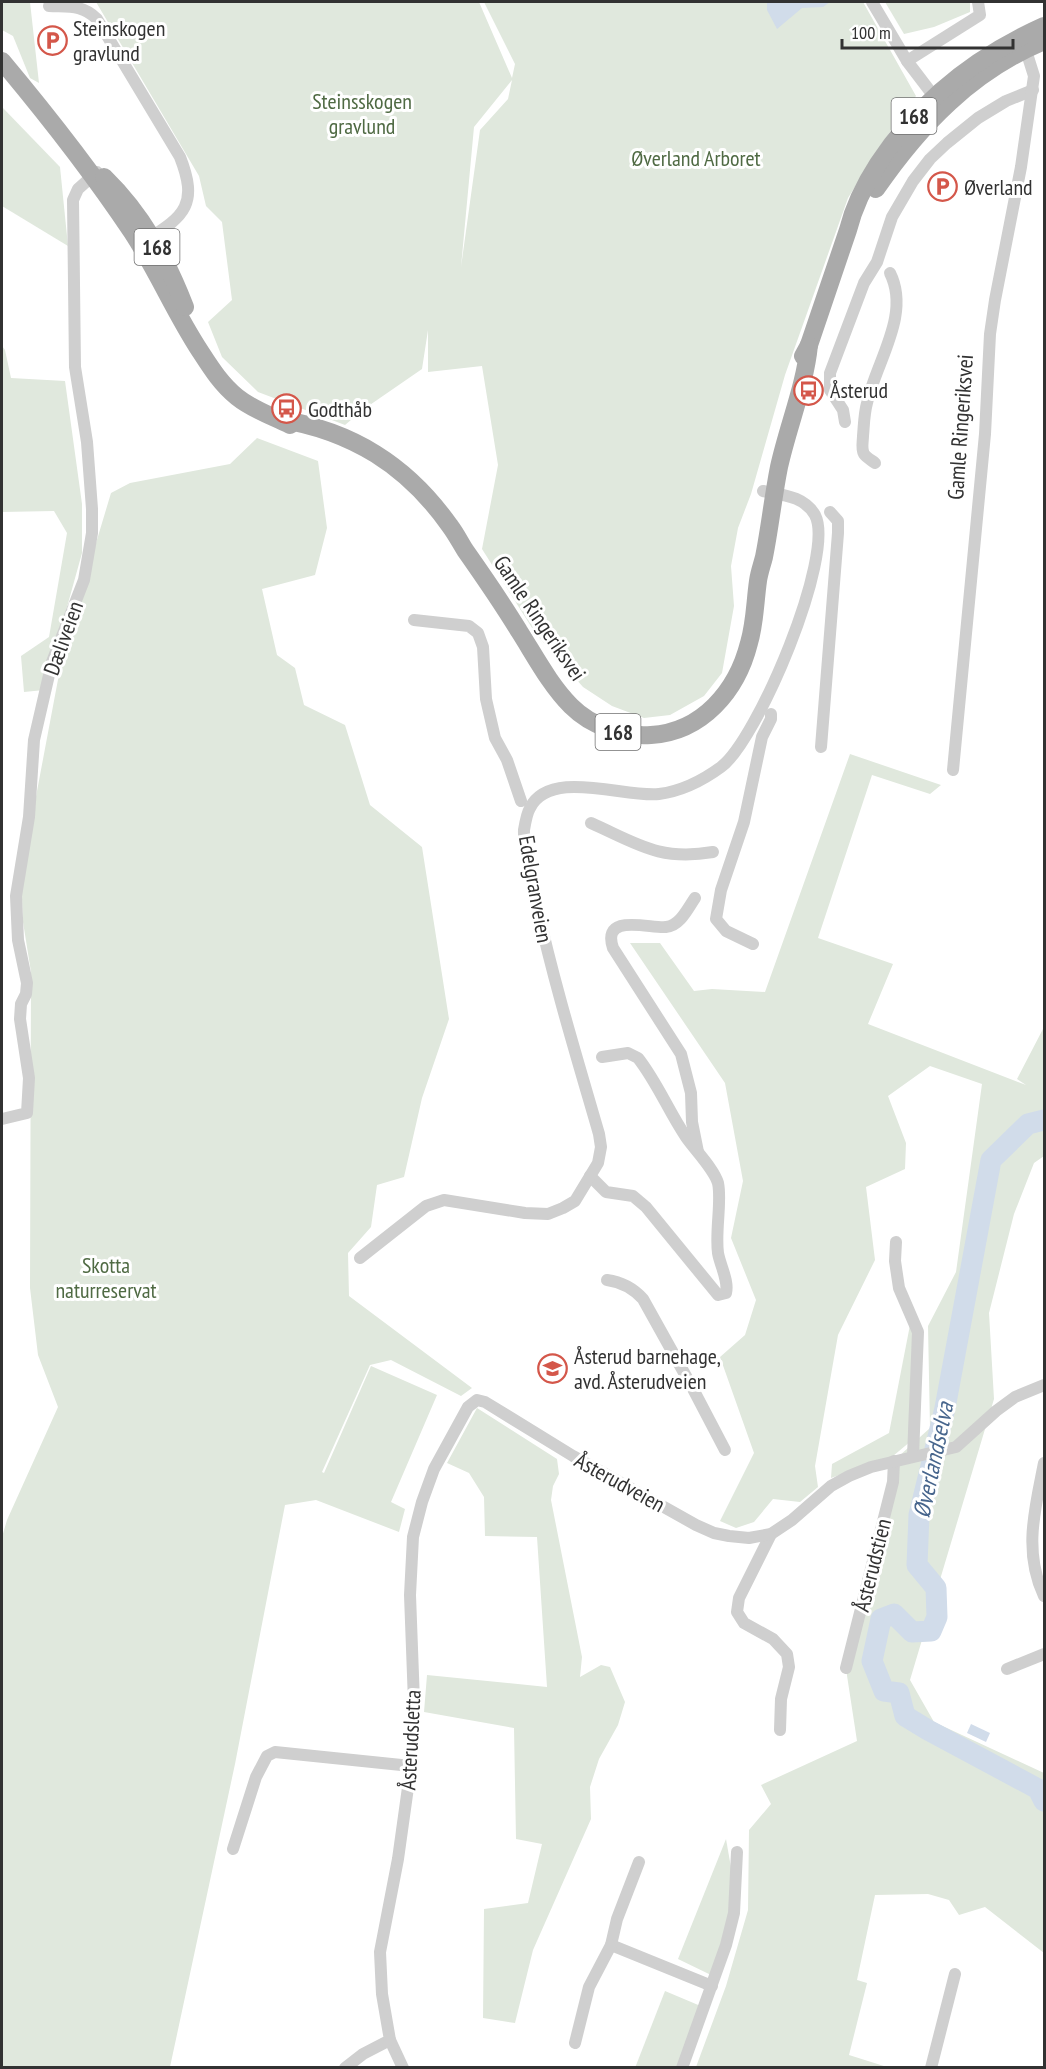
<svg xmlns="http://www.w3.org/2000/svg" width="1046" height="2069" font-family="'PT Sans Narrow',sans-serif">
  <rect width="100%" height="100%" fill="#fff"/>
  <!-- green -->
  <g fill="#e0e8dd" fill-rule="evenodd">
    <polygon points="2,2 30,2 39,83 30,78 13,36 2,30"/>
    <path d="M96,2H479L512,78L515,64L484,2H863L916,96L882,143L848,198L785,375L751,494L738,528L731,566L734,606L722,673L704,696L670,715L644,718L612,706L583,687L536,634L560,672L482,549L498,465L482,366L428,372V330L422,369L364,409L345,425L258,392L222,357L208,322L232,300L222,222L206,206L199,176ZM512,80L508,99L480,130L461,267L474,127Z"/>
    <polygon points="885,2 970,2 970,12 934,27 904,34"/>
    <polygon points="2,107 60,167 68,246 2,206"/>
    <polygon points="2,346 5,350 11,378 65,381 82,504 82,553 44,690 24,692 21,656 49,637 67,533 54,511 2,512"/>
    <polygon points="257,438 318,461 327,528 315,575 262,589 277,655 295,668 304,705 345,725 370,805 422,847 449,1019 422,1098 404,1177 377,1185 371,1227 348,1253 349,1296 472,1388 461,1396 391,1360 370,1365 322,1472 324,1473 371,1366 437,1395 391,1502 405,1509 399,1532 316,1500 285,1505 235,1764 170,2067 2,2068 2,1537 7,1520 58,1407 38,1355 30,1288 31,972 23,922 21,876 63,653 111,493 130,483 230,464"/>
    <polygon points="850,754 941,785 930,794 872,775 818,938 893,964 868,1024 1026,1085 1017,1079 1044,1027 1044,1156 1034,1163 1014,1214 989,1313 994,1399 910,1680 934,1722 1044,1773 1044,1953 985,1907 959,1915 949,1900 928,1894 875,1895 857,1980 867,1983 849,2055 887,2067 696,2067 726,1986 748,1910 749,1830 771,1804 761,1785 857,1741 846,1669 898,1457 930,1428 928,1326 956,1272 982,1084 930,1066 888,1096 906,1143 905,1169 866,1187 875,1260 838,1335 815,1466 818,1487 800,1502 773,1499 754,1522 736,1528 720,1521 754,1453 720,1357 745,1335 756,1300 731,1238 743,1181 725,1083 630,943 660,943 694,991 712,989 765,992"/>
    <polygon points="910,1325 915,1327 911,1441 893,1456 831,1478 832,1464 889,1433"/>
    <polygon points="477,1408 557,1459 559,1474 553,1486 551,1500 582,1657 580,1677 601,1665 610,1667 625,1702 618,1725 599,1759 590,1787 591,1819 533,1950 515,2023 483,2018 484,1909 528,1903 542,1844 516,1839 514,1728 424,1712 427,1675 547,1687 537,1537 485,1536 484,1497 469,1473 447,1463"/>
    <polygon points="726,1839 733,1879 729,1924 711,1975 678,1959"/>
    <polygon points="665,1991 703,2007 679,2067 635,2068"/>
  </g>
  <!-- water -->
  <g fill="#d1dcea">
    <polygon points="767,2 830,2 823,7 802,8 777,29 767,10"/>
    <polygon points="971,1724 990,1733 986,1742 967,1733"/>
  </g>
  <g fill="none" stroke-linecap="round" stroke-linejoin="round">
    <!-- river -->
    <polyline stroke="#d1dcea" stroke-width="21" points="1044,1120 1028,1124 991,1160 945,1408 919,1515 917,1565 936,1588 937,1617 931,1631 912,1632 894,1614 881,1619 872,1661 884,1691 899,1693 905,1716 928,1730 1038,1789 1044,1801"/>
    <!-- street -->
    <g stroke="#cfcfcf" stroke-width="12">
      <polyline points="872,2 907,61 939,103"/>
      <path d="M49,6C68,7 82,4 97,19L180,157C198,203 186,216 146,240"/>
      <polyline points="907,61 980,15 978,2"/>
      <polyline points="845,422 843,410 830,390 830,373 864,283 877,262 892,217 913,181 930,159 947,143 978,118 1006,101 1033,90"/>
      <path d="M875,463C871,460 866,457 864,454C861,449 863,441 863,436C864,425 864,414 867,403C876,362 911,315 890,273"/>
      <polyline points="414,620 469,626 478,633 483,647 486,699 495,738 507,760 521,801"/>
      <polyline points="821,747 838,533 838,521 830,512"/>
      <polyline points="953,770 985,434 990,334 995,300 1021,167 1034,76 1024,44"/>
      <path d="M591,823C638,844 659,861 713,852"/>
      <path d="M695,898C688,908 680,926 666,927C651,929 601,912 613,948L681,1054L691,1093L692,1122L698,1152"/>
      <polyline points="753,944 726,931 716,919 721,890 744,822 762,737 771,719 771,714"/>
      <polyline points="2,1119 27,1113 29,1078 20,1019 21,1004 26,994 27,983 18,940 16,896 29,817 34,740 52,662 84,580 92,533 92,509 87,442 75,367 73,200 78,189 97,172"/>
      <path d="M590,1176L606,1192L633,1196L646,1207L718,1295L726,1293C729,1281 720,1265 718,1253C715,1231 722,1201 718,1183C714,1169 695,1150 686,1137C669,1112 657,1082 638,1058L628,1053L602,1057"/>
      <polyline points="896,1242 895,1261 899,1288 918,1332 913,1456"/>
      <path d="M360,1258L426,1206L444,1200L525,1213L548,1214L563,1208L575,1201L598,1163L601,1147L599,1134C577,1058 554,983 537,906C533,885 523,850 524,830C525,824 527,813 530,808C550,768 625,798 659,794C682,791 702,781 721,767C757,741 836,555 815,515C804,496 783,495 763,491"/>
      <path d="M607,1280C622,1282 633,1288 643,1299L692,1387L725,1450"/>
      <path d="M1044,1463C1035,1509 1023,1551 1044,1596"/>
      <polyline points="771,1534 739,1598 737,1612 744,1623 773,1639 787,1654 789,1667 781,1699 780,1730"/>
      <polyline points="846,1668 893,1482 894,1461"/>
      <polyline points="1007,1669 1044,1654"/>
      <polyline points="233,1849 256,1777 267,1756 275,1752 411,1766"/>
      <polyline points="639,1862 617,1919 611,1945 712,1986"/>
      <polyline points="390,2040 403,2068"/>
      <polyline points="575,2043 589,1987 611,1945"/>
      <polyline points="345,2068 363,2054 390,2040 382,1994 380,1952 398,1859 411,1766 414,1702 410,1595 413,1537 422,1502 434,1469 468,1407 477,1400 485,1402 573,1456 696,1525 714,1533 729,1536 749,1538 771,1534 792,1520 831,1486 849,1476 871,1467 956,1447 996,1411 1015,1397 1044,1385"/>
      <polyline points="682,2068 726,1945 734,1913 737,1852"/>
      <polyline points="931,2068 955,1974"/>
    </g>
    <!-- primary -->
    <g stroke="#aaa" stroke-width="18">
      <path d="M2,61C48,116 92,172 132,232C157,270 175,313 200,351C211,368 221,384 237,397C253,410 272,416 290,425"/>
      <path d="M104,177C142,214 166,258 185,307"/>
      <path d="M876,189C920,125 972,71 1044,41"/>
      <path d="M803,356L809,345L848,230C854,206 865,184 878,164C919,101 977,56 1044,26"/>
      <path d="M279,419C352,431 407,465 450,526C456,534 460,542 465,550C484,577 502,603 519,631C535,656 550,685 571,706C591,726 622,737 651,735C702,732 737,691 749,643C755,623 755,602 758,581C759,573 762,565 764,557C770,527 773,497 779,467C788,426 805,386 809,345"/>
    </g>
  </g>
  <!-- icons -->
  <defs>
    <symbol id="parking-ring" viewBox="-11 -11 22 22"><circle r="9.5" fill="#fff" stroke="#d4574a" stroke-width="1.5"/><path d="M-3.5-5.5H1a3.5 3.5 0 0 1 0 7H-1V5.5H-3.5ZM-1-3.4V-.6H.8a1.4 1.4 0 0 0 0-2.8Z" fill="#d4574a"/></symbol>
    <symbol id="bus-ring" viewBox="-11 -11 22 22"><circle r="9.5" fill="#fff" stroke="#d4574a" stroke-width="1.5"/><path d="M-5-6H5V4H4V6H2V4H-2V6H-4V4H-5ZM-3.5-4V0h7V-4ZM-3.5 1.2v1.5H-2V1.2ZM2 1.2v1.5H3.5V1.2Z" fill="#d4574a"/></symbol>
    <symbol id="school-ring" viewBox="-11 -11 22 22"><circle r="9.5" fill="#fff" stroke="#d4574a" stroke-width="1.5"/><path d="M0-5L7-2L0 1L-7-2ZM-4 1L0 2.5L4 1V4Q0 6-4 4Z" fill="#d4574a"/></symbol>
  </defs>
  <g fill-rule="evenodd">
    <use href="#parking-ring" x="36" y="24" width="33" height="33"/>
    <use href="#parking-ring" x="926" y="170" width="33" height="33"/>
    <use href="#bus-ring" x="792" y="374" width="33" height="33"/>
    <use href="#bus-ring" x="270" y="392" width="33" height="33"/>
    <use href="#school-ring" x="536" y="1352" width="33" height="33"/>
  </g>
  <g text-anchor="middle" dominant-baseline="central" stroke-width="6" stroke-linejoin="round" paint-order="stroke">
    <!-- shield labels -->
    <g fill="#fff" stroke="#707070" stroke-width="1.5">
      <rect x="891.5" y="98" width="45" height="36" rx="4.5"/>
      <rect x="134.5" y="229" width="45" height="36" rx="4.5"/>
      <rect x="595.5" y="714" width="45" height="36" rx="4.5"/>
    </g>
    <g font-size="21" font-weight="bold" fill="#323232">
      <text x="914" y="116">168</text>
      <text x="157" y="247">168</text>
      <text x="618" y="732">168</text>
    </g>
    <!-- poi labels -->
    <g font-size="22" fill="#323232" stroke="#fff" text-anchor="start">
      <text x="73" y="28">Steinskogen<tspan x="73" dy="25">gravlund</tspan></text>
      <text x="964" y="187">Øverland</text>
      <text x="830" y="390">Åsterud</text>
      <text x="308" y="409">Godthåb</text>
      <text x="574" y="1356">Åsterud barnehage,<tspan x="574" dy="25">avd. Åsterudveien</tspan></text>
    </g>
    <!-- park labels -->
    <g font-size="22" fill="#4f6a43" stroke="#fff">
      <text x="362" y="101">Steinsskogen<tspan x="362" dy="25">gravlund</tspan></text>
      <text x="696" y="158">Øverland Arboret</text>
      <text x="106" y="1265">Skotta<tspan x="106" dy="25">naturreservat</tspan></text>
    </g>
    <!-- street labels -->
    <g font-size="22" fill="#323232" stroke="#fff">
      <text transform="translate(960 427) rotate(-86)">Gamle Ringeriksvei</text>
      <text transform="translate(540 618) rotate(56)">Gamle Ringeriksvei</text>
      <text transform="translate(63 638) rotate(-70)">Dæliveien</text>
      <text transform="translate(536 889) rotate(80)">Edelgranveien</text>
      <text transform="translate(620 1482) rotate(29)">Åsterudveien</text>
      <text transform="translate(872 1565) rotate(-76)">Åsterudstien</text>
      <text transform="translate(410 1740) rotate(-87)">Åsterudsletta</text>
    </g>
    <!-- water labels -->
    <g font-size="24" font-style="italic" fill="#48668d" stroke="#fff">
      <text transform="translate(933 1460) rotate(-78)">Øverlandselva</text>
    </g>
  </g>
  <!-- border -->
  <rect width="1046" height="2069" fill="none" stroke="#323232" stroke-width="6"/>
  <!-- scale -->
  <path d="M842 39v9h171v-9" fill="none" stroke="#323232" stroke-width="3"/>
  <text x="851" y="39" font-size="18" fill="#323232" stroke="#ffffff" stroke-width="4.5" paint-order="stroke">100 m</text>
</svg>
